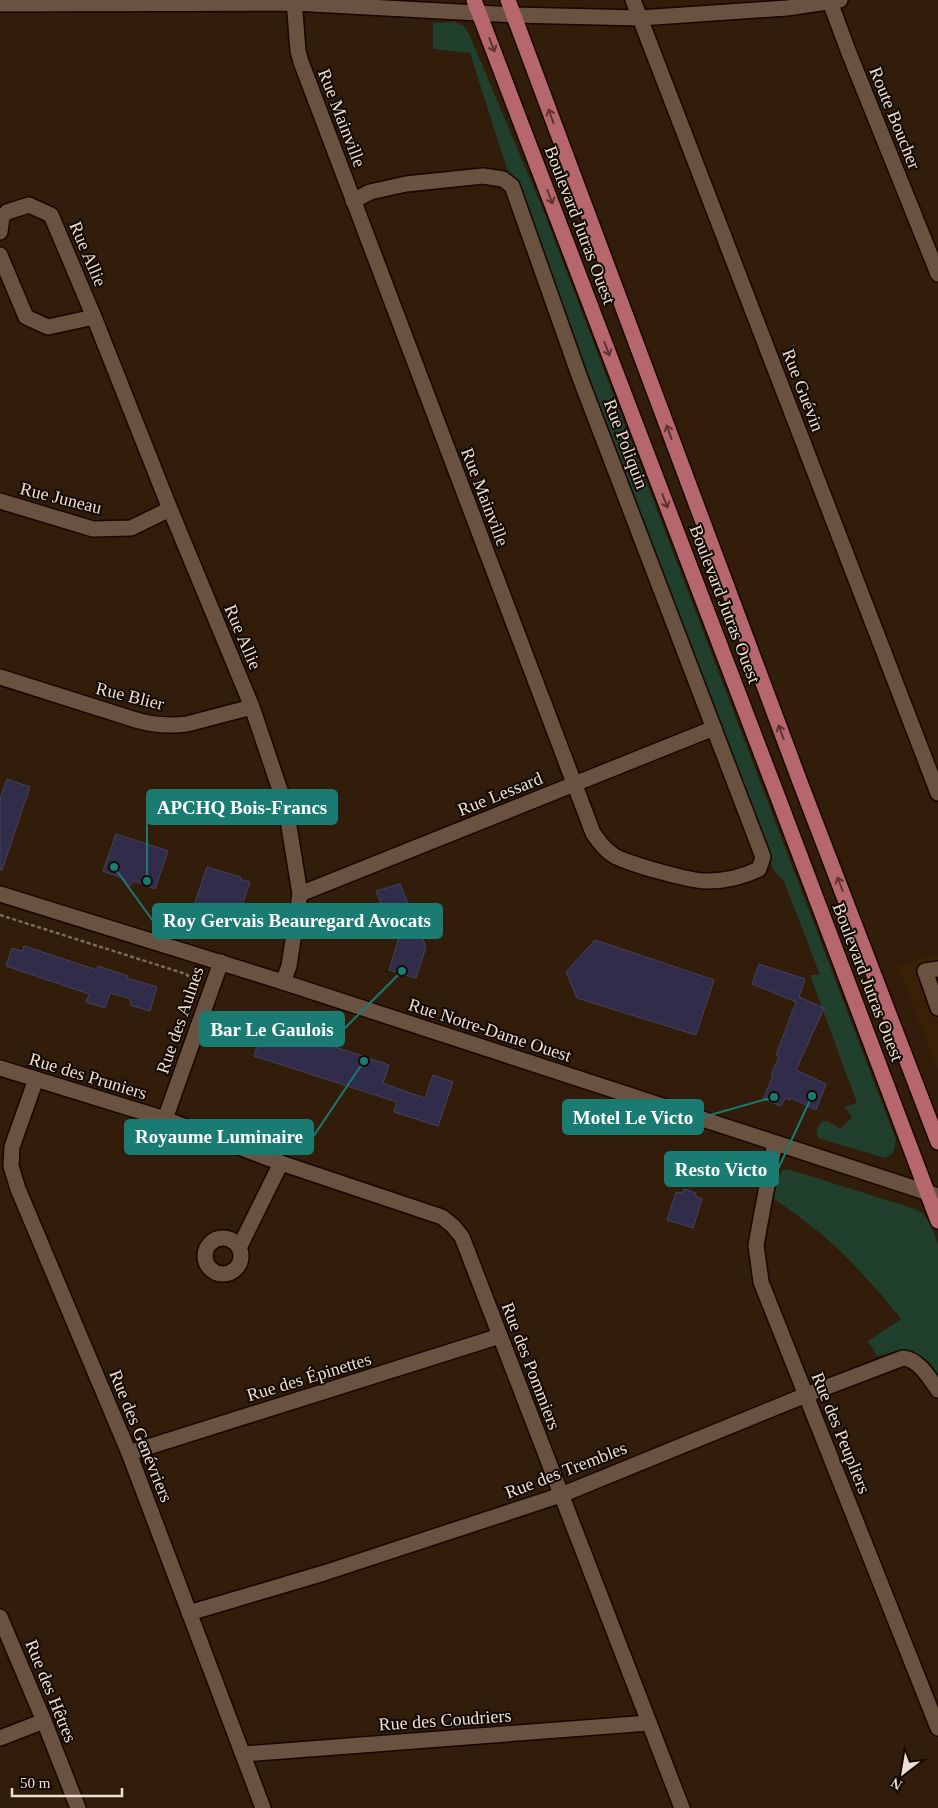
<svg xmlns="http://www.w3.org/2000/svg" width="938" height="1808" font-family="Georgia,serif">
  <rect width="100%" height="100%" fill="#311d0a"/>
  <!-- built -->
  <polygon fill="#392007" points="938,953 938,1072 898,966"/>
  <!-- green -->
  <g fill="#203f2d">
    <polygon points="455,22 465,27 470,36 544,212 896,1140 893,1153 885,1158 818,1138 816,1130 822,1121 828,1121 840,1129 852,1117 844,1107 857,1103 810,975 820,975 784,881 774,871 743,793 506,166 470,53 433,49 433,23"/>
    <path d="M788,1169L915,1209L922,1213L929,1221L938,1244V1377C914,1350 914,1346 877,1356L868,1341L901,1319C884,1297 865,1276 845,1256C824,1234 798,1216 773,1198L781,1173L783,1170Z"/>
  </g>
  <!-- building -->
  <g fill="#302c4a" stroke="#45435c">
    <polygon points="7,779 30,787 2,870 0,870 0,799"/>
    <polygon points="116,834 168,851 155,889 134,881 128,887 124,879 103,871"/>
    <polygon points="207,867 241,877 240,879 250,882 235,926 192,911"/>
    <polygon points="400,884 426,947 416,978 389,970 399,938 393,922 389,924 376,891"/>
    <polygon points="595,940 714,980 696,1035 577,998 566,972"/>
    <polygon points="24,946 97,970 98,966 128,976 127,978 157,987 150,1011 130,1005 131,999 110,993 105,1008 86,1002 89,994 6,966 12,948 22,951"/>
    <polygon points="759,964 805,979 799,997 824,1008 796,1070 826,1084 816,1110 791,1098 790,1100 785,1098 781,1106 763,1099 773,1076 771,1075 779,1056 776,1055 796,1002 752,984"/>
    <polygon points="266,1019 321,1038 320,1042 389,1065 383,1083 407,1092 425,1098 433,1075 453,1082 438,1126 394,1112 397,1102 254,1056"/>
    <polygon points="684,1189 696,1193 695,1196 702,1199 693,1228 667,1220 676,1192 682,1193"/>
  </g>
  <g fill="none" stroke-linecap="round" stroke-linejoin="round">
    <defs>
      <g id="minor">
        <path d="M294,0L298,51L301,62L593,833C599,842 604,849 613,855C625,863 693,882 707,881C725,881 743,877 759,869L763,857L580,378L512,186L503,179L483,176L406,184L370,192L353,201"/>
        <polyline points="633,0 938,793"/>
        <polyline points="830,2 849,53 938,274"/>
        <polyline points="0,4 294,3 514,15 640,18 787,8 840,0"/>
        <polyline points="0,232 2,217 7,212 29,205 51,215 94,317 170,509 252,707 286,808 300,894 289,966 283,982"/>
        <polyline points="0,255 26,317 48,327 94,317"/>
        <polyline points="0,501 93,529 131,528 170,509"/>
        <path d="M0,677L136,720C153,725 170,726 187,724L252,707"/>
        <polyline points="0,894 283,982 938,1196"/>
        <polyline points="300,894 714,728"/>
        <polyline points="938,969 925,971 938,1008"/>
        <polyline points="0,1068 165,1119 281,1163 442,1217 453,1226 462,1237 682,1808"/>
        <polyline points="36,1079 12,1147 11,1166 18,1189 129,1453 263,1808"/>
        <polyline points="165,1119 221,962"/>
        <polyline points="775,1143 756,1245 761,1282 938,1728"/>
        <circle cx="223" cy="1256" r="18"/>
        <polyline points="239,1248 281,1163"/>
        <polyline points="129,1453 500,1336"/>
        <path d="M189,1613L324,1573L561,1495L806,1395L903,1358C919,1359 930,1379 938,1390"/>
        <polyline points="0,1617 44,1721 78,1808"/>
        <polyline points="0,1738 44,1721"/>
        <polyline points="243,1754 649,1723"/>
      </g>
      <g id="major">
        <polyline points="474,0 779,800 938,1221"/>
        <polyline points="508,0 800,782 938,1142"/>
      </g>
    </defs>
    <!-- minor casing -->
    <use href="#minor" stroke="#180600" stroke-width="18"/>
    <!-- major casing -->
    <use href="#major" stroke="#180600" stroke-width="18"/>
    <!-- path -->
    <g stroke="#7b6959" stroke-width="2.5" stroke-dasharray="4 2.5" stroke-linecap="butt">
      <polyline points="0,915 186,974 196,984"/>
      <polyline points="191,977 201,972"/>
    </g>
    <!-- minor -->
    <use href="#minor" stroke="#69523f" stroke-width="15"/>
    <!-- major -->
    <use href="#major" stroke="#b6676e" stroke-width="15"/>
  </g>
  <!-- one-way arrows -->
  <defs><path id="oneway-shaft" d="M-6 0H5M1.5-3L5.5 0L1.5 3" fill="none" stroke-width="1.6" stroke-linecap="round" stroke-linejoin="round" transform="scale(1.25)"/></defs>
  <g stroke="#5c3333">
    <use href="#oneway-shaft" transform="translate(492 45) rotate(69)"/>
    <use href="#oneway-shaft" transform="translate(551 116) rotate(-110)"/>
    <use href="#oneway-shaft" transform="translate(550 197) rotate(69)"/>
    <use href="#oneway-shaft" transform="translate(607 349) rotate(69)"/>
    <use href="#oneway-shaft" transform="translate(669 432) rotate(-110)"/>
    <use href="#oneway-shaft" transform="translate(665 501) rotate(69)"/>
    <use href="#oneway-shaft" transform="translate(781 732) rotate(-111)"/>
    <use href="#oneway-shaft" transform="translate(840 884) rotate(-111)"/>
  </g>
  <g text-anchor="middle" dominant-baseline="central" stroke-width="4" stroke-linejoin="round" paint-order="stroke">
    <!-- street labels -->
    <g font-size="18" fill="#eddfd3" stroke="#120903">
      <text transform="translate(342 118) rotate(69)">Rue Mainville</text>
      <text transform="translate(895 118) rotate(68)">Route Boucher</text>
      <text transform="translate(580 225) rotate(69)">Boulevard Jutras Ouest</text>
      <text transform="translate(88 254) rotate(67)">Rue Allie</text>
      <text transform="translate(803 390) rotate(69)">Rue Guévin</text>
      <text transform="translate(626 444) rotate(69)">Rue Poliquin</text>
      <text transform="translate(485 497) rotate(69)">Rue Mainville</text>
      <text transform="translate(61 498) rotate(14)">Rue Juneau</text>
      <text transform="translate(725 604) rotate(69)">Boulevard Jutras Ouest</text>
      <text transform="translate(243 637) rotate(67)">Rue Allie</text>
      <text transform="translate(130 696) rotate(14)">Rue Blier</text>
      <text transform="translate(500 794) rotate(-22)">Rue Lessard</text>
      <text transform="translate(868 982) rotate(69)">Boulevard Jutras Ouest</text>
      <text transform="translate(180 1020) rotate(-71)">Rue des Aulnes</text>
      <text transform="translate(490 1030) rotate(18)">Rue Notre-Dame Ouest</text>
      <text transform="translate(88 1076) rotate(17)">Rue des Pruniers</text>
      <text transform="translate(531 1366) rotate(69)">Rue des Pommiers</text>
      <text transform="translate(309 1377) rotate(-17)">Rue des Épinettes</text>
      <text transform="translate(841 1433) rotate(68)">Rue des Peupliers</text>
      <text transform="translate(141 1436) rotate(68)">Rue des Genévriers</text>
      <text transform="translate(566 1470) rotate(-21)">Rue des Trembles</text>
      <text transform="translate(51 1691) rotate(68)">Rue des Hêtres</text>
      <text transform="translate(445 1720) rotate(-4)">Rue des Coudriers</text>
    </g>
  </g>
  <!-- callouts -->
  <path fill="none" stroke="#1a7b73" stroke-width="2" d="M147 881L147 807M114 867L153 921M402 971L344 1029M774 1097L703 1117M364 1061L313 1137M812 1096L778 1169"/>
  <g fill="#1a7b73" stroke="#120903" stroke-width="2">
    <circle cx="147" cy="881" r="5"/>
    <circle cx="114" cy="867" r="5"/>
    <circle cx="402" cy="971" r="5"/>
    <circle cx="774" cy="1097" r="5"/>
    <circle cx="364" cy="1061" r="5"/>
    <circle cx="812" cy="1096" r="5"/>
  </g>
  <g fill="#1a7b73" stroke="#1a7b73" stroke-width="2">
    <rect x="147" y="790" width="190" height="34" rx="5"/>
    <rect x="153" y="904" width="289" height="34" rx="5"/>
    <rect x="200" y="1012" width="144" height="34" rx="5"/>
    <rect x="563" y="1100" width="140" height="34" rx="5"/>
    <rect x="125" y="1120" width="188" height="34" rx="5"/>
    <rect x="665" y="1152" width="113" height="34" rx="5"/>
  </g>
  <g font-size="19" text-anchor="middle" font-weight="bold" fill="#fff">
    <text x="242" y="814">APCHQ Bois-Francs</text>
    <text x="297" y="927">Roy Gervais Beauregard Avocats</text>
    <text x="272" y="1036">Bar Le Gaulois</text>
    <text x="633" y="1124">Motel Le Victo</text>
    <text x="219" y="1143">Royaume Luminaire</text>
    <text x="721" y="1176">Resto Victo</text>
  </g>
  <!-- north arrow -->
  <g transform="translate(903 1773) rotate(211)" stroke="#120903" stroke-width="4" paint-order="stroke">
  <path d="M0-4L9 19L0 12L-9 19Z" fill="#eddfd3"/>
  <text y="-8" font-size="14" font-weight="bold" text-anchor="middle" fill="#eddfd3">N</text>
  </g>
  <!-- scale -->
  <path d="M12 1788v8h110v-8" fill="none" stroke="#eddfd3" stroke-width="2.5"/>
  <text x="20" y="1788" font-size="15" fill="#eddfd3" stroke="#120903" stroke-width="4" paint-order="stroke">50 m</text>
</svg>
